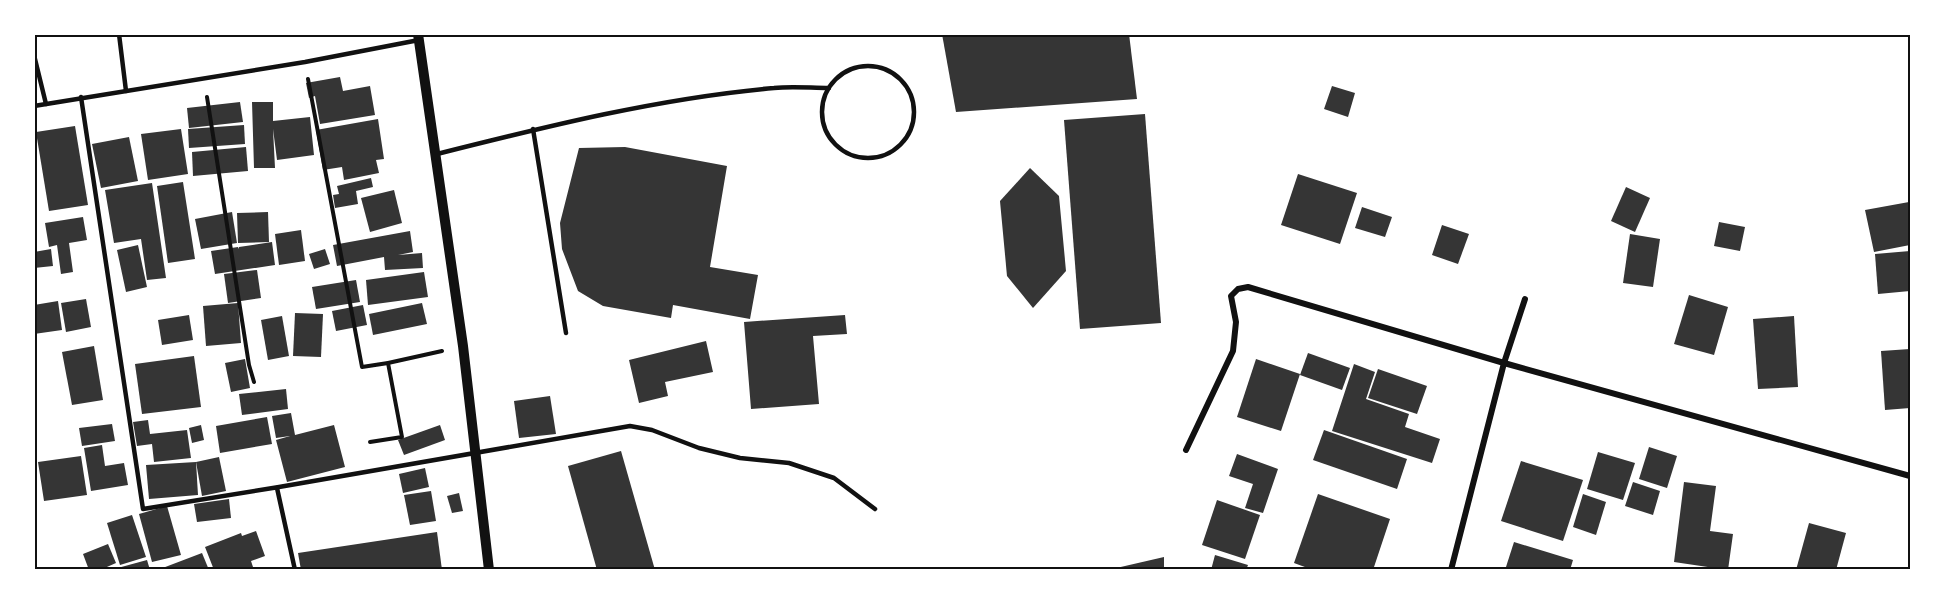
<svg xmlns="http://www.w3.org/2000/svg" width="1945" height="604" font-family="Arial,sans-serif">
  <rect width="100%" height="100%" fill="#fff"/>
  <!-- building -->
  <g fill="#353535">
    <polygon points="942,34 1129,34 1137,99 956,112"/>
    <polygon points="340,77 343,91 370,86 375,115 320,124 315,96 309,98 306,83"/>
    <polygon points="1332,86 1355,93 1348,117 1324,109"/>
    <polygon points="240,102 243,122 189,128 187,108"/>
    <polygon points="252,102 273,102 273,121 310,117 314,155 277,160 273,129 275,168 254,168"/>
    <polygon points="1145,114 1161,323 1080,329 1064,120"/>
    <polygon points="378,119 384,159 376,160 379,173 344,180 342,167 323,170 316,130"/>
    <polygon points="244,125 245,144 189,148 188,129"/>
    <polygon points="75,126 88,205 49,211 36,132"/>
    <polygon points="181,129 188,174 148,180 141,134"/>
    <polygon points="129,137 138,181 101,188 92,144"/>
    <polygon points="246,147 248,171 193,176 192,152"/>
    <polygon points="625,147 727,166 710,267 758,275 750,319 673,305 671,318 603,306 578,291 562,249 560,223 579,148"/>
    <polygon points="1030,168 1059,196 1066,271 1033,308 1007,276 1000,201"/>
    <polygon points="1298,174 1357,193 1340,244 1281,225"/>
    <polygon points="371,178 373,187 356,191 358,204 335,208 333,195 339,194 337,186"/>
    <polygon points="183,182 195,259 168,263 157,186"/>
    <polygon points="152,183 166,278 147,280 141,239 114,243 105,190"/>
    <polygon points="1626,187 1650,198 1635,232 1611,221"/>
    <polygon points="394,190 402,223 370,232 361,198"/>
    <polygon points="1909,202 1910,245 1874,252 1865,210"/>
    <polygon points="1362,207 1392,217 1385,237 1355,228"/>
    <polygon points="232,212 237,243 201,249 195,219"/>
    <polygon points="268,212 269,242 238,243 237,213"/>
    <polygon points="83,217 87,240 69,243 73,272 61,274 57,245 49,247 45,223"/>
    <polygon points="1719,222 1745,227 1740,251 1714,246"/>
    <polygon points="1442,225 1469,234 1458,264 1432,255"/>
    <polygon points="301,230 305,261 279,265 275,234"/>
    <polygon points="410,231 413,252 398,255 422,253 423,268 385,270 384,257 337,266 333,245"/>
    <polygon points="1630,234 1660,239 1653,287 1623,283"/>
    <polygon points="272,242 275,265 215,274 211,251 238,247 239,249 239,247"/>
    <polygon points="138,245 147,287 126,292 117,250"/>
    <polygon points="51,249 53,266 34,268 34,252"/>
    <polygon points="325,249 330,264 314,269 309,254"/>
    <polygon points="1910,251 1910,291 1878,294 1875,254"/>
    <polygon points="257,270 261,298 228,303 224,274"/>
    <polygon points="424,272 428,297 368,305 366,280"/>
    <polygon points="356,280 360,302 316,309 312,287"/>
    <polygon points="1689,295 1728,307 1714,355 1674,344"/>
    <polygon points="86,299 91,327 66,332 61,303"/>
    <polygon points="58,301 62,330 34,334 34,305"/>
    <polygon points="238,303 241,343 206,346 203,306"/>
    <polygon points="422,303 427,324 373,335 369,314"/>
    <polygon points="363,305 367,325 336,331 332,311"/>
    <polygon points="295,313 323,314 321,357 293,356"/>
    <polygon points="189,315 193,340 162,345 158,320"/>
    <polygon points="845,315 847,334 813,336 819,404 751,409 744,322"/>
    <polygon points="282,316 289,356 268,360 261,320"/>
    <polygon points="1794,316 1798,387 1758,389 1753,319"/>
    <polygon points="706,341 713,372 665,382 668,396 639,403 629,360"/>
    <polygon points="94,346 103,400 72,405 62,352"/>
    <polygon points="1910,349 1910,408 1885,410 1881,351"/>
    <polygon points="1308,353 1350,368 1342,390 1300,375"/>
    <polygon points="194,356 201,407 142,414 135,364"/>
    <polygon points="245,359 250,388 231,392 225,363"/>
    <polygon points="1256,359 1300,374 1281,431 1237,417"/>
    <polygon points="1354,364 1375,372 1366,399 1409,414 1405,427 1440,439 1432,463 1332,431"/>
    <polygon points="1378,369 1427,386 1417,414 1368,398"/>
    <polygon points="286,389 288,409 242,415 239,394"/>
    <polygon points="550,396 556,434 519,438 514,401"/>
    <polygon points="291,413 295,435 334,425 345,467 287,482 276,440 290,436 276,438 272,416"/>
    <polygon points="267,417 272,444 220,453 216,426"/>
    <polygon points="148,420 150,434 187,430 191,458 154,462 152,444 137,446 133,422"/>
    <polygon points="112,424 115,441 82,446 79,428"/>
    <polygon points="201,425 204,440 192,443 189,428"/>
    <polygon points="440,425 445,440 404,455 398,440"/>
    <polygon points="1324,430 1407,459 1397,489 1313,460"/>
    <polygon points="102,445 105,466 124,463 128,485 91,491 84,448"/>
    <polygon points="1649,447 1677,456 1667,488 1639,479"/>
    <polygon points="621,451 655,570 597,570 568,466"/>
    <polygon points="1598,452 1635,463 1623,500 1587,489"/>
    <polygon points="1237,454 1278,469 1263,513 1245,508 1253,484 1229,476"/>
    <polygon points="81,456 87,495 44,501 38,462"/>
    <polygon points="219,457 226,491 202,496 196,462"/>
    <polygon points="1521,461 1583,480 1563,541 1501,521"/>
    <polygon points="196,462 198,495 149,499 146,465"/>
    <polygon points="425,468 429,487 403,493 399,474"/>
    <polygon points="1633,482 1660,491 1653,515 1625,506"/>
    <polygon points="1684,482 1716,486 1710,531 1733,534 1728,570 1674,562"/>
    <polygon points="431,491 436,521 410,525 404,495"/>
    <polygon points="459,493 463,511 452,513 447,496"/>
    <polygon points="1318,494 1390,519 1373,570 1313,570 1294,563"/>
    <polygon points="1583,494 1606,502 1596,535 1573,527"/>
    <polygon points="229,499 231,518 197,522 194,504"/>
    <polygon points="1217,500 1260,515 1245,559 1202,545"/>
    <polygon points="167,506 181,555 152,562 139,514"/>
    <polygon points="132,515 146,557 120,565 107,523"/>
    <polygon points="1809,523 1846,533 1836,570 1796,570"/>
    <polygon points="256,531 265,556 251,561 254,570 214,570 205,547 241,533 242,536"/>
    <polygon points="437,532 442,570 301,570 298,553"/>
    <polygon points="1514,542 1573,560 1570,570 1505,570"/>
    <polygon points="108,544 116,563 100,570 89,570 83,554"/>
    <polygon points="202,553 209,570 160,570 160,569"/>
    <polygon points="1215,555 1248,565 1246,570 1211,570"/>
    <polygon points="1164,557 1164,570 1112,570 1112,569"/>
    <polygon points="147,560 150,570 115,570 114,569"/>
  </g>
  <g fill="none" stroke-linecap="round" stroke-linejoin="round">
    <!-- path -->
    <g stroke="#111" stroke-width="4">
      <polyline points="308,79 362,367 388,363 442,351"/>
      <polyline points="207,97 249,365 254,382"/>
      <polyline points="370,442 402,437 388,363"/>
    </g>
    <!-- service -->
    <g stroke="#111" stroke-width="4.5">
      <polyline points="119,34 126,91"/>
      <polyline points="34,55 46,104"/>
      <circle cx="868" cy="112" r="46"/>
      <polyline points="81,97 143,509 279,487 630,426 652,430 699,448 740,458 789,463 834,478 875,509"/>
      <polyline points="34,106 305,62 419,40"/>
      <polyline points="533,129 566,333"/>
      <path d="M437,154C548,126 660,98 774,88C792,86 811,88 829,88"/>
      <polyline points="277,488 295,570"/>
    </g>
    <!-- minor -->
    <g stroke="#111" stroke-width="6">
      <polyline points="1186,450 1233,351 1236,322 1231,296 1238,289 1248,287 1504,363 1910,476"/>
      <polyline points="1451,570 1504,363 1525,299"/>
    </g>
    <!-- tertiary -->
    <polyline stroke="#111" stroke-width="10" points="418,34 463,346 489,570"/>
  </g>
  <!-- border -->
  <rect width="1945" height="604" fill="none" stroke="#ffffff" stroke-width="72"/>
  <rect x="36" y="36" width="1873" height="532" fill="none" stroke="#111" stroke-width="2"/>
</svg>
